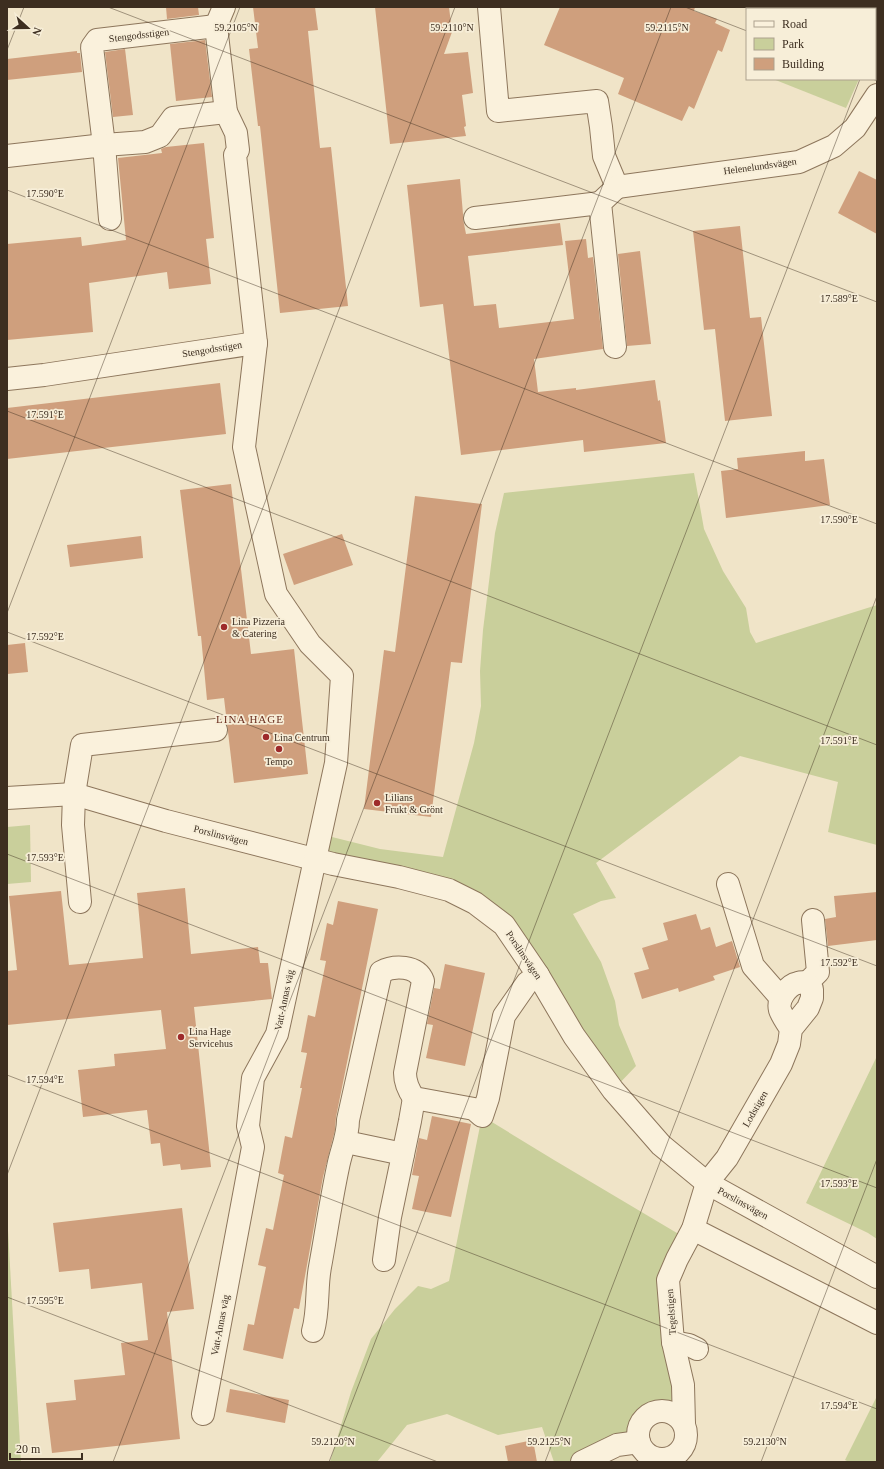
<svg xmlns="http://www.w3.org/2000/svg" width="884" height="1469" font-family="Georgia,serif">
  <rect width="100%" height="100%" fill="#f0e4c8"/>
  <!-- green -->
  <g fill="#c9cf9b">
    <polygon points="764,7 877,7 877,38 875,42 875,9 763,9"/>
    <polygon points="773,79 859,79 846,108"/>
    <polygon points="694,473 704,529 723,571 746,608 750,632 756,643 877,605 877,845 828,832 838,782 740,756 596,863 616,898 601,901 573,914 601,962 615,1001 619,1025 636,1066 613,1090 492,914 333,864 320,834 380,849 443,857 474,743 481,706 480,671 483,630 495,533 504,493"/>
    <polygon points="30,825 31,882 7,884 7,827"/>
    <polygon points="877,1056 877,1239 868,1233 806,1203"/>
    <path d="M482,1116L554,1160L687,1239L677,1259L679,1417C661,1406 643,1412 638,1433L582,1462H554L542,1427L498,1435L447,1414L407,1425L377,1462H330L351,1392L371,1339L395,1309L418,1286L431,1289L449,1281Z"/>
    <polygon points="7,1212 21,1462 7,1462"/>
    <polygon points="877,1396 877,1462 849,1462 845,1460"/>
  </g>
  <!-- building -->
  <g fill="#cf9f7d">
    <polygon points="166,7 198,7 199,15 167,19"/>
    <polygon points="253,7 315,7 318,30 308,31 320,148 331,147 348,306 280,313 260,126 258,126 249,49 258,48"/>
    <polygon points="375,7 449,7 452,32 444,54 468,52 473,93 462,95 466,126 464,127 466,136 390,144"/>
    <polygon points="560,7 695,7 694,11 717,19 715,23 730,30 722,52 718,50 694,109 689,106 682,121 618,94 624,78 544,45"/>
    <polygon points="205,40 212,97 176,101 170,44"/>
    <polygon points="125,49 133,115 113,117 105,52"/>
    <polygon points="77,51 77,53 80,53 82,72 7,80 7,59"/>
    <polygon points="204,143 214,238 206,239 211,284 169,289 167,272 89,283 93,332 7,340 7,244 81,237 82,246 126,240 118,158 162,153 161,149 166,147"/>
    <polygon points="859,171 877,180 877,234 838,213"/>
    <polygon points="460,179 463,214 463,219 466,234 560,223 563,245 468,256 474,306 496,304 499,328 574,319 565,241 586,239 588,258 593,257 603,349 534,359 538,392 576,388 576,390 655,380 658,401 660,400 666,443 584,452 583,440 461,455 443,304 420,307 407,185"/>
    <polygon points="740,226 750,318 761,317 772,416 725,421 715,329 704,330 693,231"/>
    <polygon points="640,251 651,344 627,346 618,254"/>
    <polygon points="220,383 226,434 7,459 7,408"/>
    <polygon points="805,451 805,461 824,459 830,505 726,518 721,471 738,469 737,458"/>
    <polygon points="231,484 251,654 294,649 308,774 234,783 224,698 207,700 201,636 198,636 180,490"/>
    <polygon points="415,496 482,504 462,663 451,662 431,817 364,809 384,650 395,652"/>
    <polygon points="342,534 353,565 294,585 283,554"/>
    <polygon points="141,536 143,558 70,567 67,545"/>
    <polygon points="25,643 28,672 7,674 7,645"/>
    <polygon points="185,888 191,954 258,947 260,963 268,963 272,999 194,1007 211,1167 181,1170 180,1164 163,1166 160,1143 151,1144 147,1110 83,1117 78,1070 115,1066 114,1054 166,1049 161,1010 7,1025 7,971 17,970 9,896 61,891 69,965 143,958 137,893"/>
    <polygon points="877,892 877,940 828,946 825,919 836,917 834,896"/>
    <polygon points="338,901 378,909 336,1117 335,1130 323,1177 299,1309 294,1308 283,1359 243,1350 248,1324 254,1325 266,1267 258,1265 266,1228 273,1230 284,1175 278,1173 285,1136 292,1138 302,1088 300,1088 307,1053 301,1052 308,1015 315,1017 326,961 320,960 327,923 333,925"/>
    <polygon points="696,914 701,930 710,927 716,947 732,941 740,967 713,976 715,980 679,992 678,988 642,999 634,973 649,969 642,948 668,940 663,923"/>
    <polygon points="445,964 485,973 465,1066 426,1058 433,1025 427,1024 434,988 440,989"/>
    <polygon points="432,1116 471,1124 451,1217 412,1209 419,1176 412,1175 419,1138 427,1140"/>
    <polygon points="182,1208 194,1309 167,1312 180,1439 52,1453 46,1403 76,1400 74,1380 125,1375 121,1343 148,1340 142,1283 91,1289 89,1269 59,1272 53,1223"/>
    <polygon points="230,1389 289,1400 285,1423 226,1412"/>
    <polygon points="533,1440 537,1462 508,1462 505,1446"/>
  </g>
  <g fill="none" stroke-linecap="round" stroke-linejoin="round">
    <defs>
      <g id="minor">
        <polyline points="489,7 498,111 597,101 601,127 604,156 617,187"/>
        <polyline points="216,26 97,40 92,47 104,145 145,142 160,136 173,118 226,112"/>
        <polyline points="7,156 104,145 110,219"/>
        <polyline points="617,187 799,162 834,146 855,128 877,95"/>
        <polyline points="475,218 600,203"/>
        <polyline points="615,347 600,203 617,187"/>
        <polyline points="7,379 44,375 256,343"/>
        <polyline points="7,798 74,794 166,821 333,864 399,877 449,890 475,903 504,925 538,975 574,1036 613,1090 661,1145 707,1183 877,1277"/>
        <polyline points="728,884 753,966 781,998"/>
        <polyline points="80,902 73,825 74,794 82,745 216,730"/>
        <polyline points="807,983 818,972 813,920"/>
        <polyline points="346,1142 403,1154"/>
        <polyline points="693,1229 877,1323"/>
        <polyline points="384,1260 390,1217 410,1121 414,1098"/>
        <path d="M313,1331C319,1310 316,1288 320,1267C326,1234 331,1200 338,1167C341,1151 348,1137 348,1120L381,972C394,965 417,965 423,981L405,1073C405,1081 409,1091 414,1098L474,1109L482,1116L488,1098L504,1016L527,983L538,975"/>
        <polyline points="673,1342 689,1345 697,1349"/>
        <circle cx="662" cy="1435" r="24"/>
        <polyline points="203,1414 253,1147 248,1126 253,1078 277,1034 336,763 342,676 310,644 276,594 244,447 256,343 235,155 238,150 236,133 226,112 216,26 224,7"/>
        <path d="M684,1424L683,1385L673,1342L668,1280L677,1259L693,1229L707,1183L727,1158L781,1064L789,1044L791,1029L808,1008L812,998V989L807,983C804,982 801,982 798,983C788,985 777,999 780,1010C782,1016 787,1023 791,1029"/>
        <polyline points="582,1462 617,1445 639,1442"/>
      </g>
    </defs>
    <!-- minor casing -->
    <use href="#minor" stroke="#8d765c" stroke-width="24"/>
    <!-- minor -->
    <use href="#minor" stroke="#faf1dc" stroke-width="22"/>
  </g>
  <!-- ticks -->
  <path fill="none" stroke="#3d2e20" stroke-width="1" stroke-opacity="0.45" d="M108,7L877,302M685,7L747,31M875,39L877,34M7,50L24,7M873,79L877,81M7,190L877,524M7,411L877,745M7,613L240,7M7,632L877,966M7,854L877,1188M7,1075L877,1409M7,1175L455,7M7,1297L438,1462M113,1462L671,7M329,1462L860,79M545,1462L877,596M761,1462L877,1159"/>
  <!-- markers -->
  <g fill="#9e2a2b" stroke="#f7eed8" stroke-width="1.5">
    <circle cx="224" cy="627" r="4"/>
    <circle cx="266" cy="737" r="4"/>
    <circle cx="279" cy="749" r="4"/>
    <circle cx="377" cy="803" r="4"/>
    <circle cx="181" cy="1037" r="4"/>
  </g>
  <g text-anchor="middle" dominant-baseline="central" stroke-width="3.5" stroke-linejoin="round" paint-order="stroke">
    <!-- street labels -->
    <g font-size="10" fill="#3d2e20" stroke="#f7eed8">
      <text transform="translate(139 35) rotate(-7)">Stengodsstigen</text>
      <text transform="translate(760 166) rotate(-8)">Helenelundsvägen</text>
      <text transform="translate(212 349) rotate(-9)">Stengodsstigen</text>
      <text transform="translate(221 835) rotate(14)">Porslinsvägen</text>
      <text transform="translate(524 955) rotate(56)">Porslinsvägen</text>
      <text transform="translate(284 1000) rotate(-78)">Vatt-Annas väg</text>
      <text transform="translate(755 1109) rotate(-60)">Lodstigen</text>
      <text transform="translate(743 1203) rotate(29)">Porslinsvägen</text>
      <text transform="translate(671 1312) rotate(-94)">Tegelstigen</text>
      <text transform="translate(220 1325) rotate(-79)">Vatt-Annas väg</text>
    </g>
    <!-- poi labels -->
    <g font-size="10" fill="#3d2e20" stroke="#f7eed8" text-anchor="start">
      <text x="232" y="621">Lina Pizzeria<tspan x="232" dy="12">&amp; Catering</tspan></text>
      <text x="274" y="737">Lina Centrum</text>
      <text x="279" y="761" text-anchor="middle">Tempo</text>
      <text x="385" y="797">Lilians<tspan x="385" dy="12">Frukt &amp; Grönt</tspan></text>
      <text x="189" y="1031">Lina Hage<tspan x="189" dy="12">Servicehus</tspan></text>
    </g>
    <!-- neighbourhood labels -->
    <g font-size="11" letter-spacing="1" fill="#6b2e1e" stroke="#f7eed8">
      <text x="250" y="719">LINA HAGE</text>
    </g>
  </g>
  <g font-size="10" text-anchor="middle" fill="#3d2e20" stroke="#f7eed8" stroke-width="3.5" stroke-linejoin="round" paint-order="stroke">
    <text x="452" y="31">59.2110°N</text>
    <text x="236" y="31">59.2105°N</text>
    <text x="667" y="31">59.2115°N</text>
    <text x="45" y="197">17.590°E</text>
    <text x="839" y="302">17.589°E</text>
    <text x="45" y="418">17.591°E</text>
    <text x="839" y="523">17.590°E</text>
    <text x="45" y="640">17.592°E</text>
    <text x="839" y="744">17.591°E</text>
    <text x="45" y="861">17.593°E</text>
    <text x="839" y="966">17.592°E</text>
    <text x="45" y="1083">17.594°E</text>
    <text x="839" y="1187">17.593°E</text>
    <text x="45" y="1304">17.595°E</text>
    <text x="839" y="1409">17.594°E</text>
    <text x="333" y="1445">59.2120°N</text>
    <text x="549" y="1445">59.2125°N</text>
    <text x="765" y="1445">59.2130°N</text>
  </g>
  <!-- border -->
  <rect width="884" height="1469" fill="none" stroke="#3d2e20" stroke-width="16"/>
  <!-- legend -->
  <rect x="746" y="8" width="130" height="72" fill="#f7eed8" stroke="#ada18e"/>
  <rect x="754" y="21" width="20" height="6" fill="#faf1dc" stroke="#ada18e"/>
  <text x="782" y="28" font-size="12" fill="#3d2e20">Road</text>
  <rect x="754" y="38" width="20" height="12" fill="#c9cf9b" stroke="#ada18e"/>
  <text x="782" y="48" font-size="12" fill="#3d2e20">Park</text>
  <rect x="754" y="58" width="20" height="12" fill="#cf9f7d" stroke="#ada18e"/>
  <text x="782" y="68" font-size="12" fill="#3d2e20">Building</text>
  <!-- north arrow -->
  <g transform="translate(28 28) rotate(111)" stroke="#f7eed8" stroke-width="3" paint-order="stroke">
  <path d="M0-3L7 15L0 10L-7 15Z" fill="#3d2e20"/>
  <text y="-6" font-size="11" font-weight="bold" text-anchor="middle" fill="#3d2e20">N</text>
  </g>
  <!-- scale -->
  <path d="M10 1453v6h72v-6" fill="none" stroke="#3d2e20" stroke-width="2"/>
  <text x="16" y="1453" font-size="12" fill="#3d2e20" stroke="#f7eed8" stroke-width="3" paint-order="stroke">20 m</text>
</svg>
